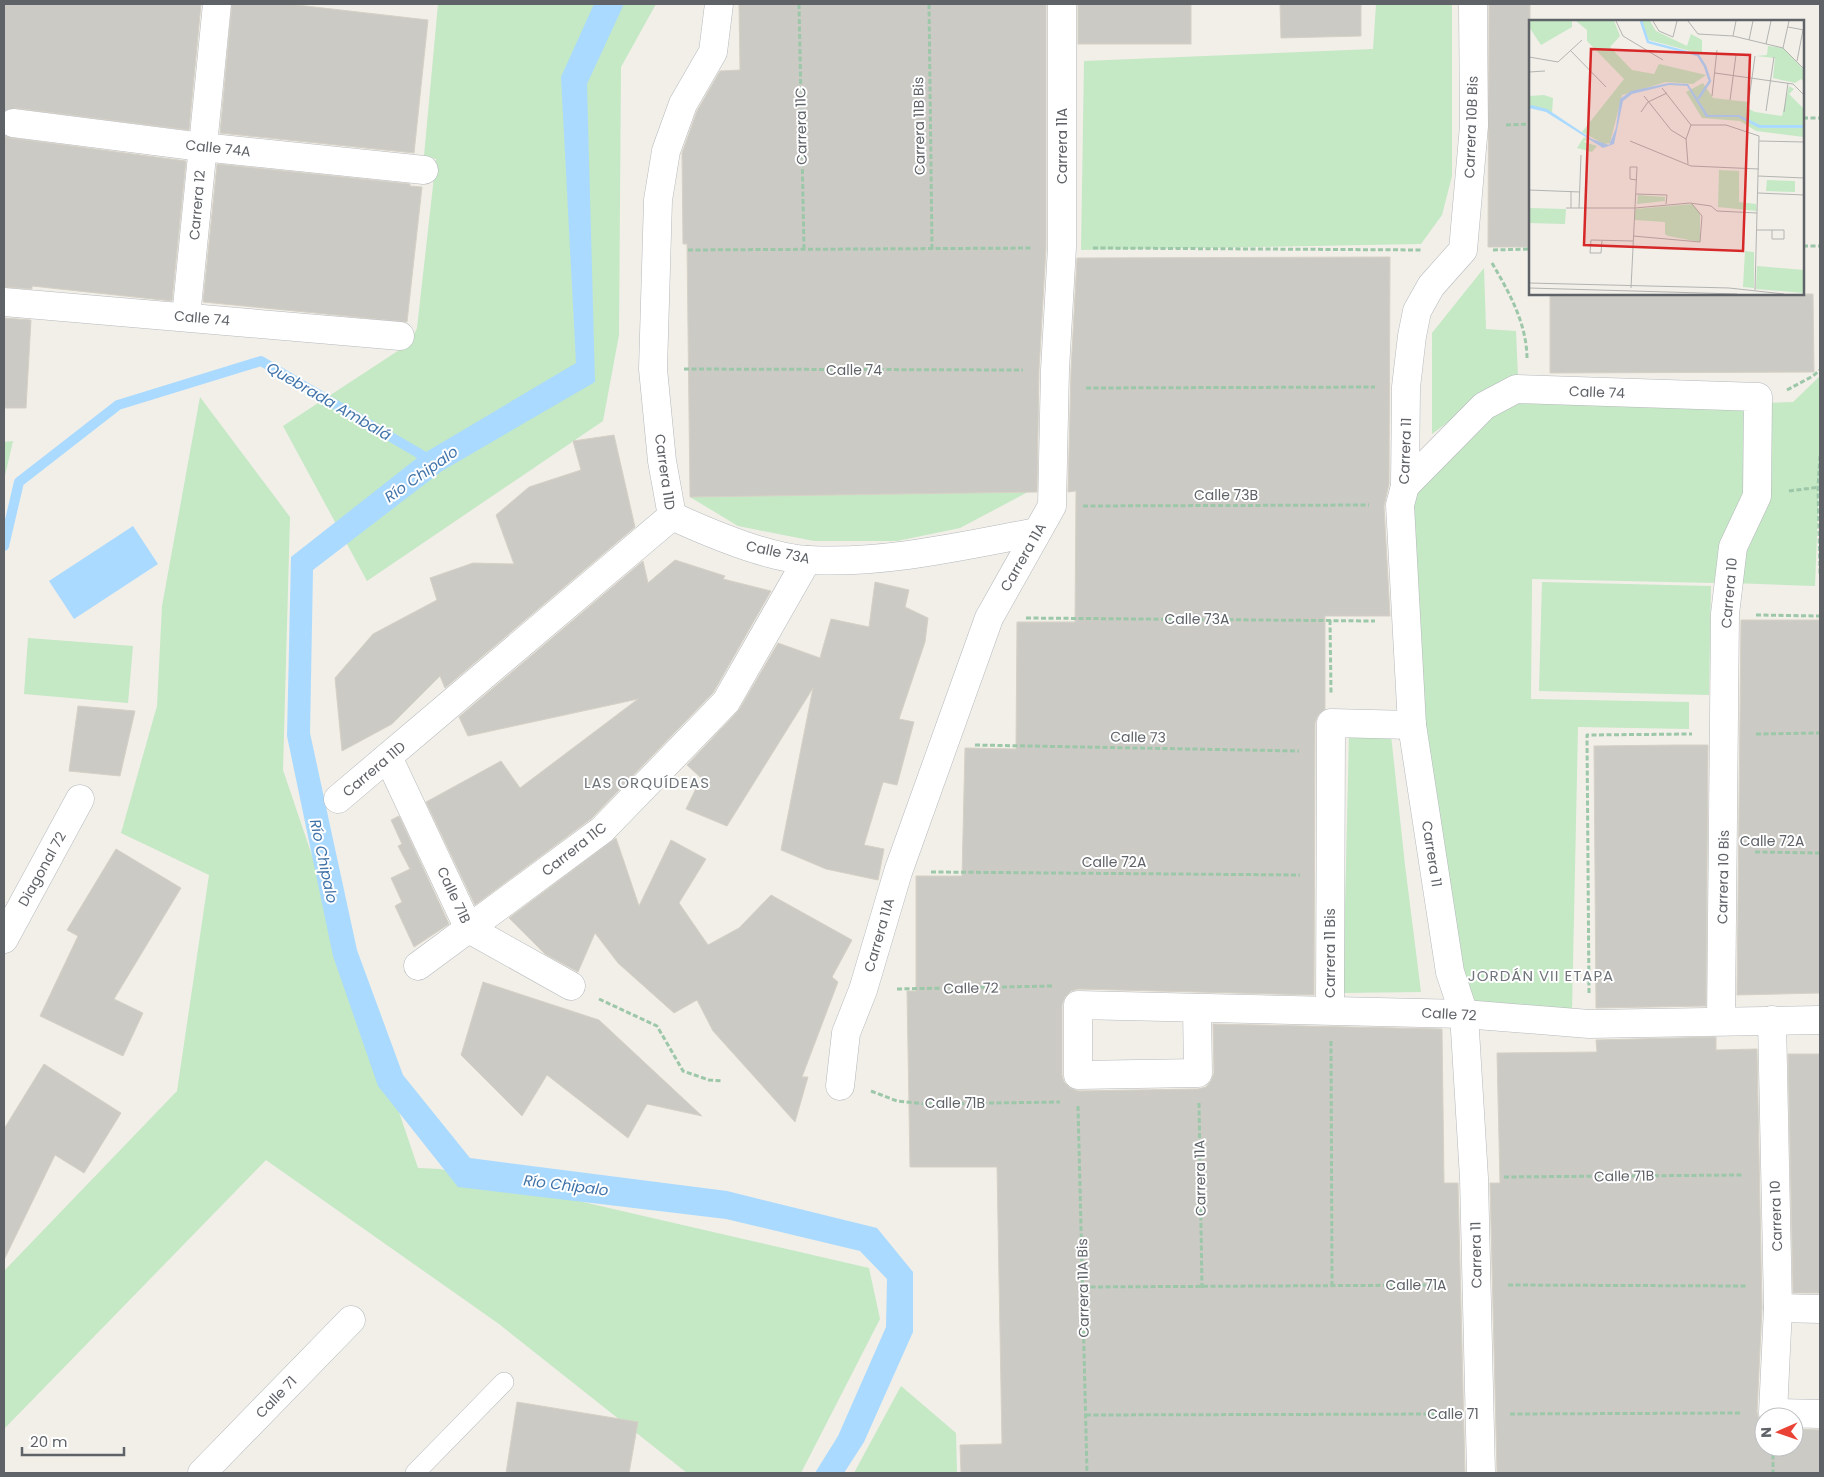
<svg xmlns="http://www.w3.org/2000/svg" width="1824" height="1477" font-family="Poppins,sans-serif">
  <rect width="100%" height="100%" fill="#f1efe8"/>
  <!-- green -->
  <g fill="#c5e8c5">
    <polygon points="438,4 656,4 621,67 619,335 603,421 367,581 283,426 410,343 417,328 436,159 424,156"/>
    <polygon points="1376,4 1452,4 1452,176 1442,215 1421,244 1081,250 1084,61 1373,49"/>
    <polygon points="1484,268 1486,329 1516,331 1518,377 1483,396 1432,434 1432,333"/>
    <polygon points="1820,376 1820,458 1815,586 1733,583 1763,403 1793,402"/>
    <polygon points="1515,396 1752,402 1750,491 1730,527 1714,583 1532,579 1531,699 1689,702 1689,729 1578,727 1572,1011 1474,1009 1461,988 1423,726 1410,488"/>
    <polygon points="200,397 290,517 283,770 418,1168 440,1169 869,1268 880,1319 801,1473 687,1473 499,1324 266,1160 4,1429 4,1271 177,1091 209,875 121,833 157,706 162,606"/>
    <polygon points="13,441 4,480 4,442"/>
    <polygon points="1028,492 960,528 897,541 814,541 738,526 690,497"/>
    <polygon points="1542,582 1711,586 1709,695 1539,691"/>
    <polygon points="28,638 133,646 128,703 24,694"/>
    <polygon points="1349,734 1391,735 1405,865 1421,992 1343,993"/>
    <polygon points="901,1386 956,1433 957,1473 854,1473"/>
  </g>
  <!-- water -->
  <g fill="#aadaff">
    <polygon points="594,4 624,4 587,84 595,382 442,471 313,570 310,733 357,950 403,1075 470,1158 727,1191 877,1228 913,1272 913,1332 864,1442 844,1473 815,1473 838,1436 886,1327 887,1279 860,1251 726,1219 458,1187 378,1086 333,956 287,736 291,557 421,455 576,363 561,77"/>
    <polygon points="133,526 158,564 74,619 49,581"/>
  </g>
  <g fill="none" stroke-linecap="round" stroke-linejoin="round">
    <!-- stream -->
    <polyline stroke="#aadaff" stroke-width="10" points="4,546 19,482 118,405 261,361 432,461"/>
  </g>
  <!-- building -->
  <g fill="#cccac5" stroke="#d6d1c6">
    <polygon points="4,4 201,4 189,130 15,108 4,111"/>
    <polygon points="232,4 288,4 428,20 414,153 220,133"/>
    <polygon points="739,4 1046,4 1046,247 1039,370 1037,492 690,497 687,244 683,244 682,153 697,111 720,71 740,70"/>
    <rect x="1078" y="4" width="113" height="40"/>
    <polygon points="1280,4 1361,4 1361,36 1281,38"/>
    <polygon points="1489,4 1530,4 1530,247 1488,247"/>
    <polygon points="4,136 11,138 186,161 172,301 32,286 32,289 4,287"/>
    <polygon points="217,164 410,184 410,186 422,187 407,322 203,302"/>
    <polygon points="1390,257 1389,484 1384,506 1390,616 1325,616 1325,709 1318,715 1315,723 1314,995 1078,989 1071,991 1065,997 1062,1005 1062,1075 1064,1082 1070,1088 1078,1091 1198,1089 1206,1087 1211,1081 1214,1073 1213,1024 1442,1029 1444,1183 1458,1183 1465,1473 961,1473 960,1445 1002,1444 997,1167 910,1167 907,991 916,991 916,876 962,876 965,748 1016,749 1017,622 1075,622 1076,491 1068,492 1071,371 1077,258"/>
    <polygon points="1550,294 1813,294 1814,372 1550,373"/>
    <polygon points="4,318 31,320 26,408 4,408"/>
    <polygon points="614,435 635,527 445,688 440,676 392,724 342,751 335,678 373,634 437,600 430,578 473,563 514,564 496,515 529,487 581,470 573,441"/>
    <polygon points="675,560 725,576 723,579 771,591 713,693 592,818 475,905 426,802 501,761 520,788 638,699 468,736 459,717 643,561 648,583"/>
    <polygon points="875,582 909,590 905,607 928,618 925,642 899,719 914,722 897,785 883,782 864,845 884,849 878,880 826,869 781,850 813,688 727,826 686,809 701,778 687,765 739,710 778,643 820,658 831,619 869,627"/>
    <polygon points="1741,620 1820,620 1820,993 1737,995"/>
    <polygon points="78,706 135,711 120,776 69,771"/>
    <polygon points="1677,745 1708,745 1706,1006 1596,1008 1594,746"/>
    <polygon points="399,816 449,924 414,947 395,906 402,902 391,878 410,869 398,846 402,844 391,820"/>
    <polygon points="616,838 639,906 671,840 706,859 679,903 708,945 739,928 771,895 852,940 832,977 838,982 802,1077 808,1077 795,1122 713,1031 697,1000 674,1013 618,963 595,933 578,972 545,954 509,918"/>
    <polygon points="116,849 181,888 114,999 143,1013 123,1056 40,1016 78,936 67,930"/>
    <polygon points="483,982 599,1020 702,1116 647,1104 628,1138 547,1075 522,1116 461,1055"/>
    <polygon points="1716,1037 1716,1050 1757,1049 1762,1308 1757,1412 1759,1420 1764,1426 1764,1447 1794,1447 1794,1429 1820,1430 1820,1473 1497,1473 1490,1183 1500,1183 1497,1053 1597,1052 1596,1040"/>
    <polygon points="1788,1054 1820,1054 1820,1293 1793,1293"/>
    <polygon points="44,1064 121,1113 84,1173 55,1155 4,1260 4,1129"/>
    <polygon points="517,1402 638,1422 629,1473 506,1473"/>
  </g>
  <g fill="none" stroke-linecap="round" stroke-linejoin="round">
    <defs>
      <polyline id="service" points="415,1473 504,1382"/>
      <g id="minor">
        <polyline points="1473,4 1474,126 1463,250 1431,286 1417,311 1412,336 1406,387 1405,486 1400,505 1412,725 1450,972 1464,1014 1474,1178 1481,1473"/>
        <polyline points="13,123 202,147 424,170"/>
        <polyline points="4,302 400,336"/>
        <polyline points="186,317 217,4"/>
        <polyline points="1405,486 1484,406 1516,389 1758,397 1757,496 1733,547 1725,614 1721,1020"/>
        <path d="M672,516C707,532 771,559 809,560C886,564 962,546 1037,532"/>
        <polyline points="388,757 469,929 571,986"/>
        <polyline points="338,799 672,516 662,461 653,369 658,200 666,151 683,104 713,52 719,4"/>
        <polyline points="4,939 80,799"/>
        <polyline points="418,966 602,830 726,702 807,560"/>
        <polyline points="1197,1008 1198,1073 1078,1075 1078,1005 1464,1014 1589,1024 1820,1020"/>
        <polyline points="1330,1010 1331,723 1412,725"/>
        <polyline points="1772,1020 1778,1308 1773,1413 1820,1414"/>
        <polyline points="840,1086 846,1033 863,990 898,872 989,618 1052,506 1055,370 1062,247 1062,4"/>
        <polyline points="1778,1308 1820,1309"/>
        <polyline points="202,1473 351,1320"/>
      </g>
    </defs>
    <!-- service casing -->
    <use href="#service" stroke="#b5b8bc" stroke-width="20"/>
    <!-- minor casing -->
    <use href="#minor" stroke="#b5b8bc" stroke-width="29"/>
    <!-- path -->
    <g stroke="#9cc7a9" stroke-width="3" stroke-dasharray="5 2.5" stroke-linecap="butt">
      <polyline points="799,4 804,248"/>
      <polyline points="929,4 932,249"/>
      <polyline points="1803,118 1820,118"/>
      <polyline points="1506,125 1530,124"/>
      <polyline points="1803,246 1820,246"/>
      <polyline points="1093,248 1422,250"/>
      <polyline points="688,250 1032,248"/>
      <polyline points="1493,250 1530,249"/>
      <path d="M1492,263C1509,292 1527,324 1527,359"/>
      <polyline points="684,369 1023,370"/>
      <polyline points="1086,388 1375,387"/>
      <polyline points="1787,390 1813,376 1820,370"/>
      <polyline points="1820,456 1818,487 1820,574"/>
      <polyline points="1789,491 1820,487"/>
      <polyline points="1083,506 1369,505"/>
      <polyline points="1756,615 1820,616"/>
      <polyline points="1026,618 1375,621"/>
      <polyline points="1330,620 1331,693"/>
      <polyline points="1756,734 1820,733"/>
      <polyline points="975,745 1299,751"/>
      <polyline points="1755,852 1820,853"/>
      <polyline points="931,872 1300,875"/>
      <polyline points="897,989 1053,986"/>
      <polyline points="1589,993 1587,735 1692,734"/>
      <polyline points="599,999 657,1026 683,1071 709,1080 723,1081"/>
      <polyline points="1331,1041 1332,1285"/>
      <polyline points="871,1091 897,1101 925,1104 1060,1102"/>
      <polyline points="1199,1103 1202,1288"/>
      <polyline points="1078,1106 1087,1473"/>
      <polyline points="1504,1177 1743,1175"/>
      <polyline points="1508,1285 1747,1286"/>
      <polyline points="1083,1287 1445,1285"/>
      <polyline points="1510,1414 1741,1413"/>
      <polyline points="1086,1415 1449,1414"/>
      <polyline points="1773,1447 1773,1473"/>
    </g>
    <!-- service -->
    <use href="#service" stroke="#fff" stroke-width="19"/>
    <!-- minor -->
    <use href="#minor" stroke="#fff" stroke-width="28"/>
  </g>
  <g text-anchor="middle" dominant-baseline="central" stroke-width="4" stroke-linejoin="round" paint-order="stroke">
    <!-- street labels -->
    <g font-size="14" fill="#5f6368" stroke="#fff">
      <text transform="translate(801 126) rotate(-91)">Carrera 11C</text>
      <text transform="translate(919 126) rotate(-91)">Carrera 11B Bis</text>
      <text transform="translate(1471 127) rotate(-88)">Carrera 10B Bis</text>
      <text transform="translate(1062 146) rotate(-90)">Carrera 11A</text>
      <text transform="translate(218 148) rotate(6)">Calle 74A</text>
      <text transform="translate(197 205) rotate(-85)">Carrera 12</text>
      <text transform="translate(202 318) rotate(5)">Calle 74</text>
      <text x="854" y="370">Calle 74</text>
      <text transform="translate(1597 392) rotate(2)">Calle 74</text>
      <text transform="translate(1405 451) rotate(-88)">Carrera 11</text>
      <text transform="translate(665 472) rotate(82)">Carrera 11D</text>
      <text x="1226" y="495">Calle 73B</text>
      <text transform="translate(778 552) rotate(12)">Calle 73A</text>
      <text transform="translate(1023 557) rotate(-60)">Carrera 11A</text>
      <text transform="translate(1729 593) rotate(-85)">Carrera 10</text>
      <text x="1197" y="619">Calle 73A</text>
      <text transform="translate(1138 737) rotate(1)">Calle 73</text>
      <text transform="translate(374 769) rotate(-40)">Carrera 11D</text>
      <text x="1772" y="841">Calle 72A</text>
      <text transform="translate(574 849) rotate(-38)">Carrera 11C</text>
      <text transform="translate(1432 854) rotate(81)">Carrera 11</text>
      <text x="1114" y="862">Calle 72A</text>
      <text transform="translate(42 869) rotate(-61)">Diagonal 72</text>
      <text transform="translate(1723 877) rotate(-89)">Carrera 10 Bis</text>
      <text transform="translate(454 895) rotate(65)">Calle 71B</text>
      <text transform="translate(879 935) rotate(-74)">Carrera 11A</text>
      <text transform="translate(1330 953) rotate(-90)">Carrera 11 Bis</text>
      <text transform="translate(971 988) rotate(-1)">Calle 72</text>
      <text transform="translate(1449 1014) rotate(3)">Calle 72</text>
      <text x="955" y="1103">Calle 71B</text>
      <text transform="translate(1624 1176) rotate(-1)">Calle 71B</text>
      <text transform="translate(1200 1178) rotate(-91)">Carrera 11A</text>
      <text transform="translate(1776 1216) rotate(-92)">Carrera 10</text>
      <text transform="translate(1476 1255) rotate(-91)">Carrera 11</text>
      <text x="1416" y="1285">Calle 71A</text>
      <text transform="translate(1083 1288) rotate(-91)">Carrera 11A Bis</text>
      <text transform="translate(276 1397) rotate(-46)">Calle 71</text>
      <text x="1453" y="1414">Calle 71</text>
    </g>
    <!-- water labels -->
    <g font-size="15" font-style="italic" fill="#4174aa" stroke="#fff">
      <text transform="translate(329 401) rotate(30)">Quebrada Ambalá</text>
      <text transform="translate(421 474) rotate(-35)">Río Chipalo</text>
      <text transform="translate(324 861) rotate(78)">Río Chipalo</text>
      <text transform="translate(566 1185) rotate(7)">Río Chipalo</text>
    </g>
    <!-- neighbourhood labels -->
    <g font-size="15" letter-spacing="1" fill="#70757a" stroke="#fff">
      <text x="647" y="782">LAS ORQUÍDEAS</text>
      <text x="1541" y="975">JORDÁN VII ETAPA</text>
    </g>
  </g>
  <!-- overview -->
  <g transform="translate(1529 20)">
    <rect width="275" height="275" fill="#f1efe8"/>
    <path d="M0,1H43V7L12,25L0,7ZM47,1H85L91,16L81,27L103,50L125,54L130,44L177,55L164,64L137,62L93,75L81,123L75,124L53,112L95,59L58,21V10ZM112,1H121L127,11L158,26L162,14L173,20V34L120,20ZM239,26L254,28L275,50V62L272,59L266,63L244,58L246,38L227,36L238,35ZM174,63L184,78L219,82L218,88L226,92L253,96L260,66L265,69L260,74L275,89V117L227,111L211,101L173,98L157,72ZM15,75L24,78L23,93L0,86V76ZM55,117L58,119L55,122L68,126L63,132L48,128ZM190,150L210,151V182L227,184L228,191L189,187ZM238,160L266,161V172L237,171ZM109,175L136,177V181L108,184ZM163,184L171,193V222L139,216L136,214V202L106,200V189ZM0,188L37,189L36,204L0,203ZM216,231L225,232V268L214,267ZM228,246L275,250V273L227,269Z" fill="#c5e8c5"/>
    <path d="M140,63L159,64L179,95H210L231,105H275V108H230L209,97H177L158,66L140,65L103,74L94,81L85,124L74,128L17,92L0,88L2,85L18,89L63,119L80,125L87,108L91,79L102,71Z" fill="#aadaff"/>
    <path fill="none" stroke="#aadaff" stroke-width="2.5" d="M112,1L119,22L169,35L176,46L181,61L169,79"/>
    <path fill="none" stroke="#b3b3b1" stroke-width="1" d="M87,1L94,16L134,40M124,1L130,11L144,17L148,1M159,1L169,14L204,16L254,28M259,7L275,10M204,16L207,1M220,20L224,1M237,24L242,1M254,28L275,49M254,28L260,1M41,30L77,67M0,37L29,42L53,20M268,41L274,10M0,52L16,51M186,53L264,64L275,75M133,68L162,105H197L230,116L226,270M115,76L142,110L157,119M183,76L188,30M201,80L207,35M219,87L226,36M237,91L245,37M112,92L119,82L138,73M255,92L259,63M101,121L162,146L230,149M230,121L275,122M159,144L157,119L162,105M229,156L275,158M0,170L51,172M229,173L275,175M107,174L138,175L137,184M37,188H106L161,183L182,186L188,191L228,193M42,188V171M50,188L52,135M228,210H255V219H243V210M104,216L171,222L173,196L163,184M73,221L72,233H61L62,220L104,221M0,263L200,268L255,274M0,268L208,274M102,268L108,147H101V159L108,160"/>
    <path fill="#d62828" fill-opacity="0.15" stroke="#d62828" stroke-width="2.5" d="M62,29L221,35L214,231L55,225Z"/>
    <rect width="275" height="275" fill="none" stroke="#5f6368" stroke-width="2.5"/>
  </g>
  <!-- border -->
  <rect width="1824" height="1477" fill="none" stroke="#5f6368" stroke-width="10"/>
  <!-- north arrow -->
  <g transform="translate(1779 1432) rotate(268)"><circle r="24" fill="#ffffff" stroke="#bfc1c3"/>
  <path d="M0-4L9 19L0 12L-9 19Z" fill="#ea4335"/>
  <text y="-8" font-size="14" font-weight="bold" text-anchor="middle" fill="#5f6368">N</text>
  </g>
  <!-- scale -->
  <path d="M22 1447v8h102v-8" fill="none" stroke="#5f6368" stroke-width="2.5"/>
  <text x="30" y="1447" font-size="15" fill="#5f6368" stroke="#ffffff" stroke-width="4" paint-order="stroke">20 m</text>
</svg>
